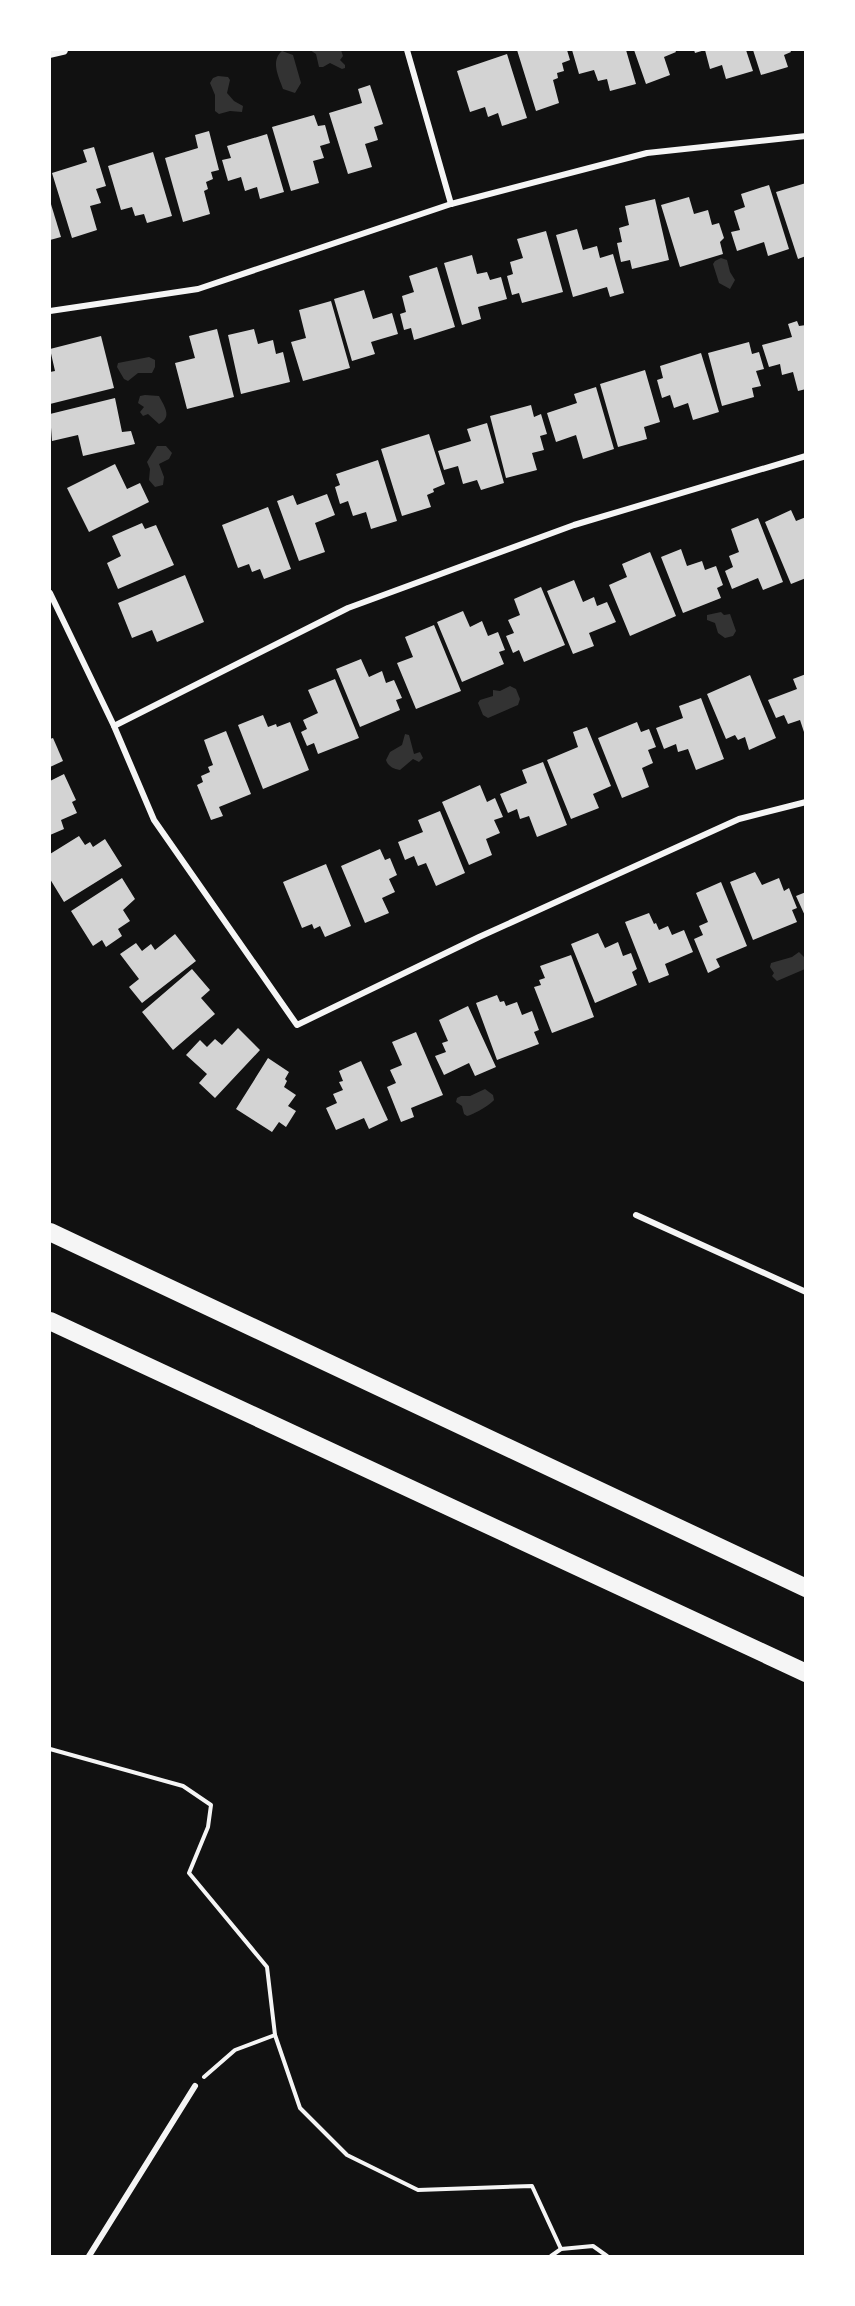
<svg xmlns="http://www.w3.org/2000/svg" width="855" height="2306" font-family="'PT Sans Narrow',sans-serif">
  <rect width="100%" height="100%" fill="#111"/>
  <!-- water -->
  <g fill="#333">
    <polygon points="310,50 341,50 343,56 340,60 345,65 345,68 342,69 330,63 323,67 319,67 316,54"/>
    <path d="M282,51L293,55L301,83L295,93L283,89C279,77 270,61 282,51Z"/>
    <polygon points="218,76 228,77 230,80 227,93 234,101 243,106 242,112 230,111 219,114 215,111 215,95 210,83 213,78"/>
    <polygon points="721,258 727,260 730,272 735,280 730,289 719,283 713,264 715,261"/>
    <polygon points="149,357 155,360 155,367 152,373 138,373 128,381 124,379 117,367 118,363"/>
    <path d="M145,395L159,396C164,406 173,417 159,424L148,414L143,416L140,412L144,407L138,403L140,396Z"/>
    <polygon points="157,446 166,446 172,453 169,459 159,464 164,477 163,485 155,487 149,480 150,469 147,462"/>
    <polygon points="721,612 724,615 730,614 736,631 733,636 725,638 718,633 715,623 707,620 707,615"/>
    <polygon points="510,686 516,689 520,699 518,705 488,718 483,715 478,703 480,700 493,696 493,690 500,691"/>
    <path d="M405,734L409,735L414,754L420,752L423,758L419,762L413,759L400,770C393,769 388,766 386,760L390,752L402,745Z"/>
    <polygon points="799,952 805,958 805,969 777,981 772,976 774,973 770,967 771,963 792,957"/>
    <path d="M485,1089L493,1095L494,1100C490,1105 473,1115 467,1116L464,1114L462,1106L456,1102L457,1098L461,1096H470Z"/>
  </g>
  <!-- building -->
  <g fill="#d3d3d3">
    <polygon points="517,50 567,50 570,60 562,63 564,71 557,73 558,78 553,80 559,103 536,111"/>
    <polygon points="572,50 626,50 636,84 610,91 607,79 598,81 594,70 579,74"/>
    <polygon points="634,50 675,50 676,52 664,57 670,75 646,84"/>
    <polygon points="694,50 746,50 753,71 726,79 722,65 710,69 705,50 695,53"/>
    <polygon points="753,50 790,50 791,52 784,55 788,67 761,75"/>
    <polygon points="507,54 527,118 502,126 498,113 488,117 485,107 470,112 457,71"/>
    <polygon points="370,85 383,124 374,127 378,140 365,144 372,167 348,174 329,113 362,103 358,89"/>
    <polygon points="314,115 318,126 325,125 330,143 320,146 324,158 313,161 319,183 291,191 272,127"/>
    <polygon points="209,131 219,170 211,172 213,179 206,182 208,189 204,191 210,214 183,222 165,158 198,148 195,135"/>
    <polygon points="267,134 284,192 260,199 257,187 245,191 241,177 228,181 222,160 231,158 227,146"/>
    <polygon points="94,147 106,186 96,189 101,203 90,206 97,230 72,238 52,173 87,162 83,150"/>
    <polygon points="153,152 172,216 147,223 144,214 135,216 132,207 121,210 108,166"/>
    <polygon points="806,183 806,256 798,259 776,192"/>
    <polygon points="769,185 789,249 768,256 764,242 737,251 731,232 740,230 734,211 745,207 741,194"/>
    <polygon points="689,197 694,214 708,210 712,225 719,223 724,238 720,242 723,254 680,267 661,205"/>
    <polygon points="655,199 669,260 632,269 630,260 621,262 617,243 622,242 619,228 629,225 625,206"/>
    <polygon points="50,201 61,237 50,240"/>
    <polygon points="577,229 583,250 597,246 600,258 613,254 624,293 610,297 607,287 573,297 556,235"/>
    <polygon points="546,231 563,292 522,303 519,293 512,295 507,276 513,274 510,262 523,258 517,239"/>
    <polygon points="472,255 477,274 487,272 490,280 501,277 507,299 478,307 481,319 462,325 444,263"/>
    <polygon points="437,267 455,327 414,340 411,328 404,330 400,314 406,312 402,296 414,292 409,276"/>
    <polygon points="364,290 373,319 392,313 398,334 371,342 375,354 352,361 334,299"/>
    <polygon points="331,301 350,368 303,381 291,342 306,338 299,310"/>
    <polygon points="797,321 799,326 806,325 806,389 798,391 793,372 782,375 780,364 769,367 762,345 792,337 788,324"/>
    <polygon points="217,329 234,397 187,409 175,363 195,358 189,336"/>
    <polygon points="254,329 258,344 273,340 276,354 283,352 290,382 241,394 228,335"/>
    <polygon points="101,336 114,388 50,404 50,372 55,371 50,349"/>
    <polygon points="749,342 752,354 759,352 764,369 756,371 761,386 752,388 754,397 722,406 708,353"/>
    <polygon points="701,353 719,412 693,420 688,403 674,408 670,395 662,398 657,380 663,378 660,366"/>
    <polygon points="645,370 660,422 644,427 647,439 618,447 600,384"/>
    <polygon points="596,387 614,449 583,459 576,435 556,442 547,413 577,403 574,394"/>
    <polygon points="115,398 122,432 131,431 135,444 83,456 78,435 52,441 50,414"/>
    <polygon points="531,405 534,417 541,414 547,434 540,436 544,450 532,453 537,470 506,478 490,416"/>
    <polygon points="487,423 504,483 481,490 477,480 463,484 458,466 444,470 438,451 471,441 467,429"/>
    <polygon points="429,434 445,484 433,489 434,492 427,495 431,507 402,516 381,449"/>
    <polygon points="378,460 397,521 371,529 366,512 353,516 348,501 340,504 335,487 340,485 336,474"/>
    <polygon points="115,464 127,489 140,483 149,502 89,532 67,488"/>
    <polygon points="327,494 335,515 315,523 325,552 299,561 277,501 293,495 297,505"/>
    <polygon points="268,507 291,569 264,579 260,569 252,572 249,564 238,568 222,525"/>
    <polygon points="791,510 796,521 806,517 806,578 791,584 765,522"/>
    <polygon points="758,518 783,582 763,590 758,578 732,589 725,571 733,567 729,556 739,552 731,529"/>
    <polygon points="142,523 145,529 156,525 174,565 118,589 107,563 121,556 112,536"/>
    <polygon points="681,549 687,566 702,561 705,570 716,566 723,585 717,588 721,598 683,613 661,557"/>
    <polygon points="650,552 676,616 630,636 609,585 627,577 622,564"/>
    <polygon points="185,575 204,622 157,642 152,630 132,638 118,603"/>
    <polygon points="574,580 583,602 594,597 597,606 607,602 616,622 589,633 594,646 573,654 547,591"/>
    <polygon points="541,587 565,645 524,662 519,650 513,653 506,636 514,633 508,620 520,615 514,599"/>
    <polygon points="463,611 470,627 482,621 488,636 498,632 505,650 499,652 504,664 462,682 437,622"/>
    <polygon points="434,625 461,691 416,709 397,663 413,657 405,637"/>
    <polygon points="361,659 369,677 382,671 386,683 394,680 402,698 396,700 400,710 360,727 336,669"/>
    <polygon points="806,674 806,735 805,735 800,720 788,724 784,715 776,718 768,700 797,689 793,679"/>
    <polygon points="750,675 776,738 749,750 745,737 738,740 735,735 726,739 707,694"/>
    <polygon points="335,679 359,738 318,754 314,743 307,746 301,732 307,729 303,720 318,713 308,690"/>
    <polygon points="701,698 724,759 696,770 688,749 678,752 676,744 664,749 656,728 683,718 679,706"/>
    <polygon points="263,715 268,727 276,724 277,727 290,722 309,770 263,789 238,725"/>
    <polygon points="637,722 641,732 649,729 656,747 648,750 653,763 642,768 649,787 622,798 598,738"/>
    <polygon points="587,727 611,786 593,794 599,808 571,819 547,760 578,747 573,732"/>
    <polygon points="226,731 251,794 219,807 223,816 211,820 197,785 203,782 201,776 210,772 208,767 213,765 204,740"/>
    <polygon points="53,738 63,761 50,767 50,739"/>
    <polygon points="543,762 567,825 537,837 529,816 520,819 517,809 508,813 500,794 527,783 522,770"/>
    <polygon points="64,774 76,800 72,802 77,813 61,820 64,829 50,835 50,781"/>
    <polygon points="480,785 487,802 495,798 503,817 494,820 500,833 486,839 492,855 469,865 442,802"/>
    <polygon points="440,811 465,873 436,886 426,863 418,866 414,856 405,860 398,842 423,832 418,820"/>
    <polygon points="79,836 85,845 90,842 93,847 105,839 122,866 64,902 50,879 50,854"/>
    <polygon points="380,849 385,860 390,858 397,875 389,879 395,892 382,898 389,913 365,923 341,866"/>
    <polygon points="326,864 351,926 325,937 320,926 314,929 312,924 302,928 283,882"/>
    <polygon points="755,872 762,885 779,878 784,891 789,888 797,908 792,910 797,922 753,940 730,882"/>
    <polygon points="122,878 135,899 123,910 130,921 118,929 122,936 106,947 102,940 93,946 71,911"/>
    <polygon points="721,882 747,946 716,959 720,967 708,973 694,939 703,935 699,926 708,922 696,893"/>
    <polygon points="806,892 806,918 796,896"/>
    <polygon points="649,913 654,924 656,923 659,930 668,926 672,935 684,930 693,952 665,964 669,975 649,983 625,922"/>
    <polygon points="598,933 605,948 618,942 623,956 631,953 637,969 632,972 637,985 595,1003 571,944"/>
    <polygon points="175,934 196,961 142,1003 129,987 139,979 120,954 136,943 142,951 151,944 155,950"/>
    <polygon points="571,955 594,1017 552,1033 534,987 541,985 539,980 545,978 540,966"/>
    <polygon points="192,969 210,990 201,998 215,1014 173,1050 142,1012"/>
    <polygon points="497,995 500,1002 504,1001 506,1006 517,1002 522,1015 532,1011 539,1030 534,1032 539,1044 497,1060 476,1003"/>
    <polygon points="468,1006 496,1067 475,1076 469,1063 444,1075 435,1056 446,1052 442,1043 448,1041 439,1020"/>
    <polygon points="238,1028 260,1050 215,1098 199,1083 207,1074 186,1055 200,1040 207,1047 215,1039 222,1045"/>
    <polygon points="416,1032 443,1095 411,1108 414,1117 401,1122 387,1087 396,1083 390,1070 402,1065 392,1042"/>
    <polygon points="268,1058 289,1072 285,1079 287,1081 284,1087 296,1095 288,1106 296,1111 286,1127 279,1122 272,1132 236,1109"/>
    <polygon points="361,1061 388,1120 369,1129 364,1118 336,1130 326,1108 337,1103 333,1094 343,1090 339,1082 343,1081 339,1071"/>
  </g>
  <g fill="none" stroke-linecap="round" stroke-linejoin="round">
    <!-- path -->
    <g stroke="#f5f5f5" stroke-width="4">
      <polyline points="50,1749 183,1786 211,1805 208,1827 189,1873 267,1967 275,2035 300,2108 347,2155 418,2190 532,2186 561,2249 593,2246 607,2256"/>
      <polyline points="204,2077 235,2050 275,2035"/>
      <polyline points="551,2256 561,2249"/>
    </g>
    <!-- minor -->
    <g stroke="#f5f5f5" stroke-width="6">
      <polyline points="407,50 451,204"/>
      <polyline points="50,311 198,289 451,204 647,153 806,136"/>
      <polyline points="50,593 114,726 154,820 297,1025 479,937 739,819 806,802"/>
      <polyline points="114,726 348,608 574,525 806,456"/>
      <polyline points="636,1215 806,1292"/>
      <polyline points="89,2256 195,2086"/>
    </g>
    <!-- tertiary -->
    <polyline stroke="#f5f5f5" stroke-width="10" points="50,53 63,50"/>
    <!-- motorway -->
    <g stroke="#f5f5f5" stroke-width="18">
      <polyline points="50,1232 806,1588"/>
      <polyline points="50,1321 806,1673"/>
    </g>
  </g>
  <!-- border -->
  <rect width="855" height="2306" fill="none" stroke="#ffffff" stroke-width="102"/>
</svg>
